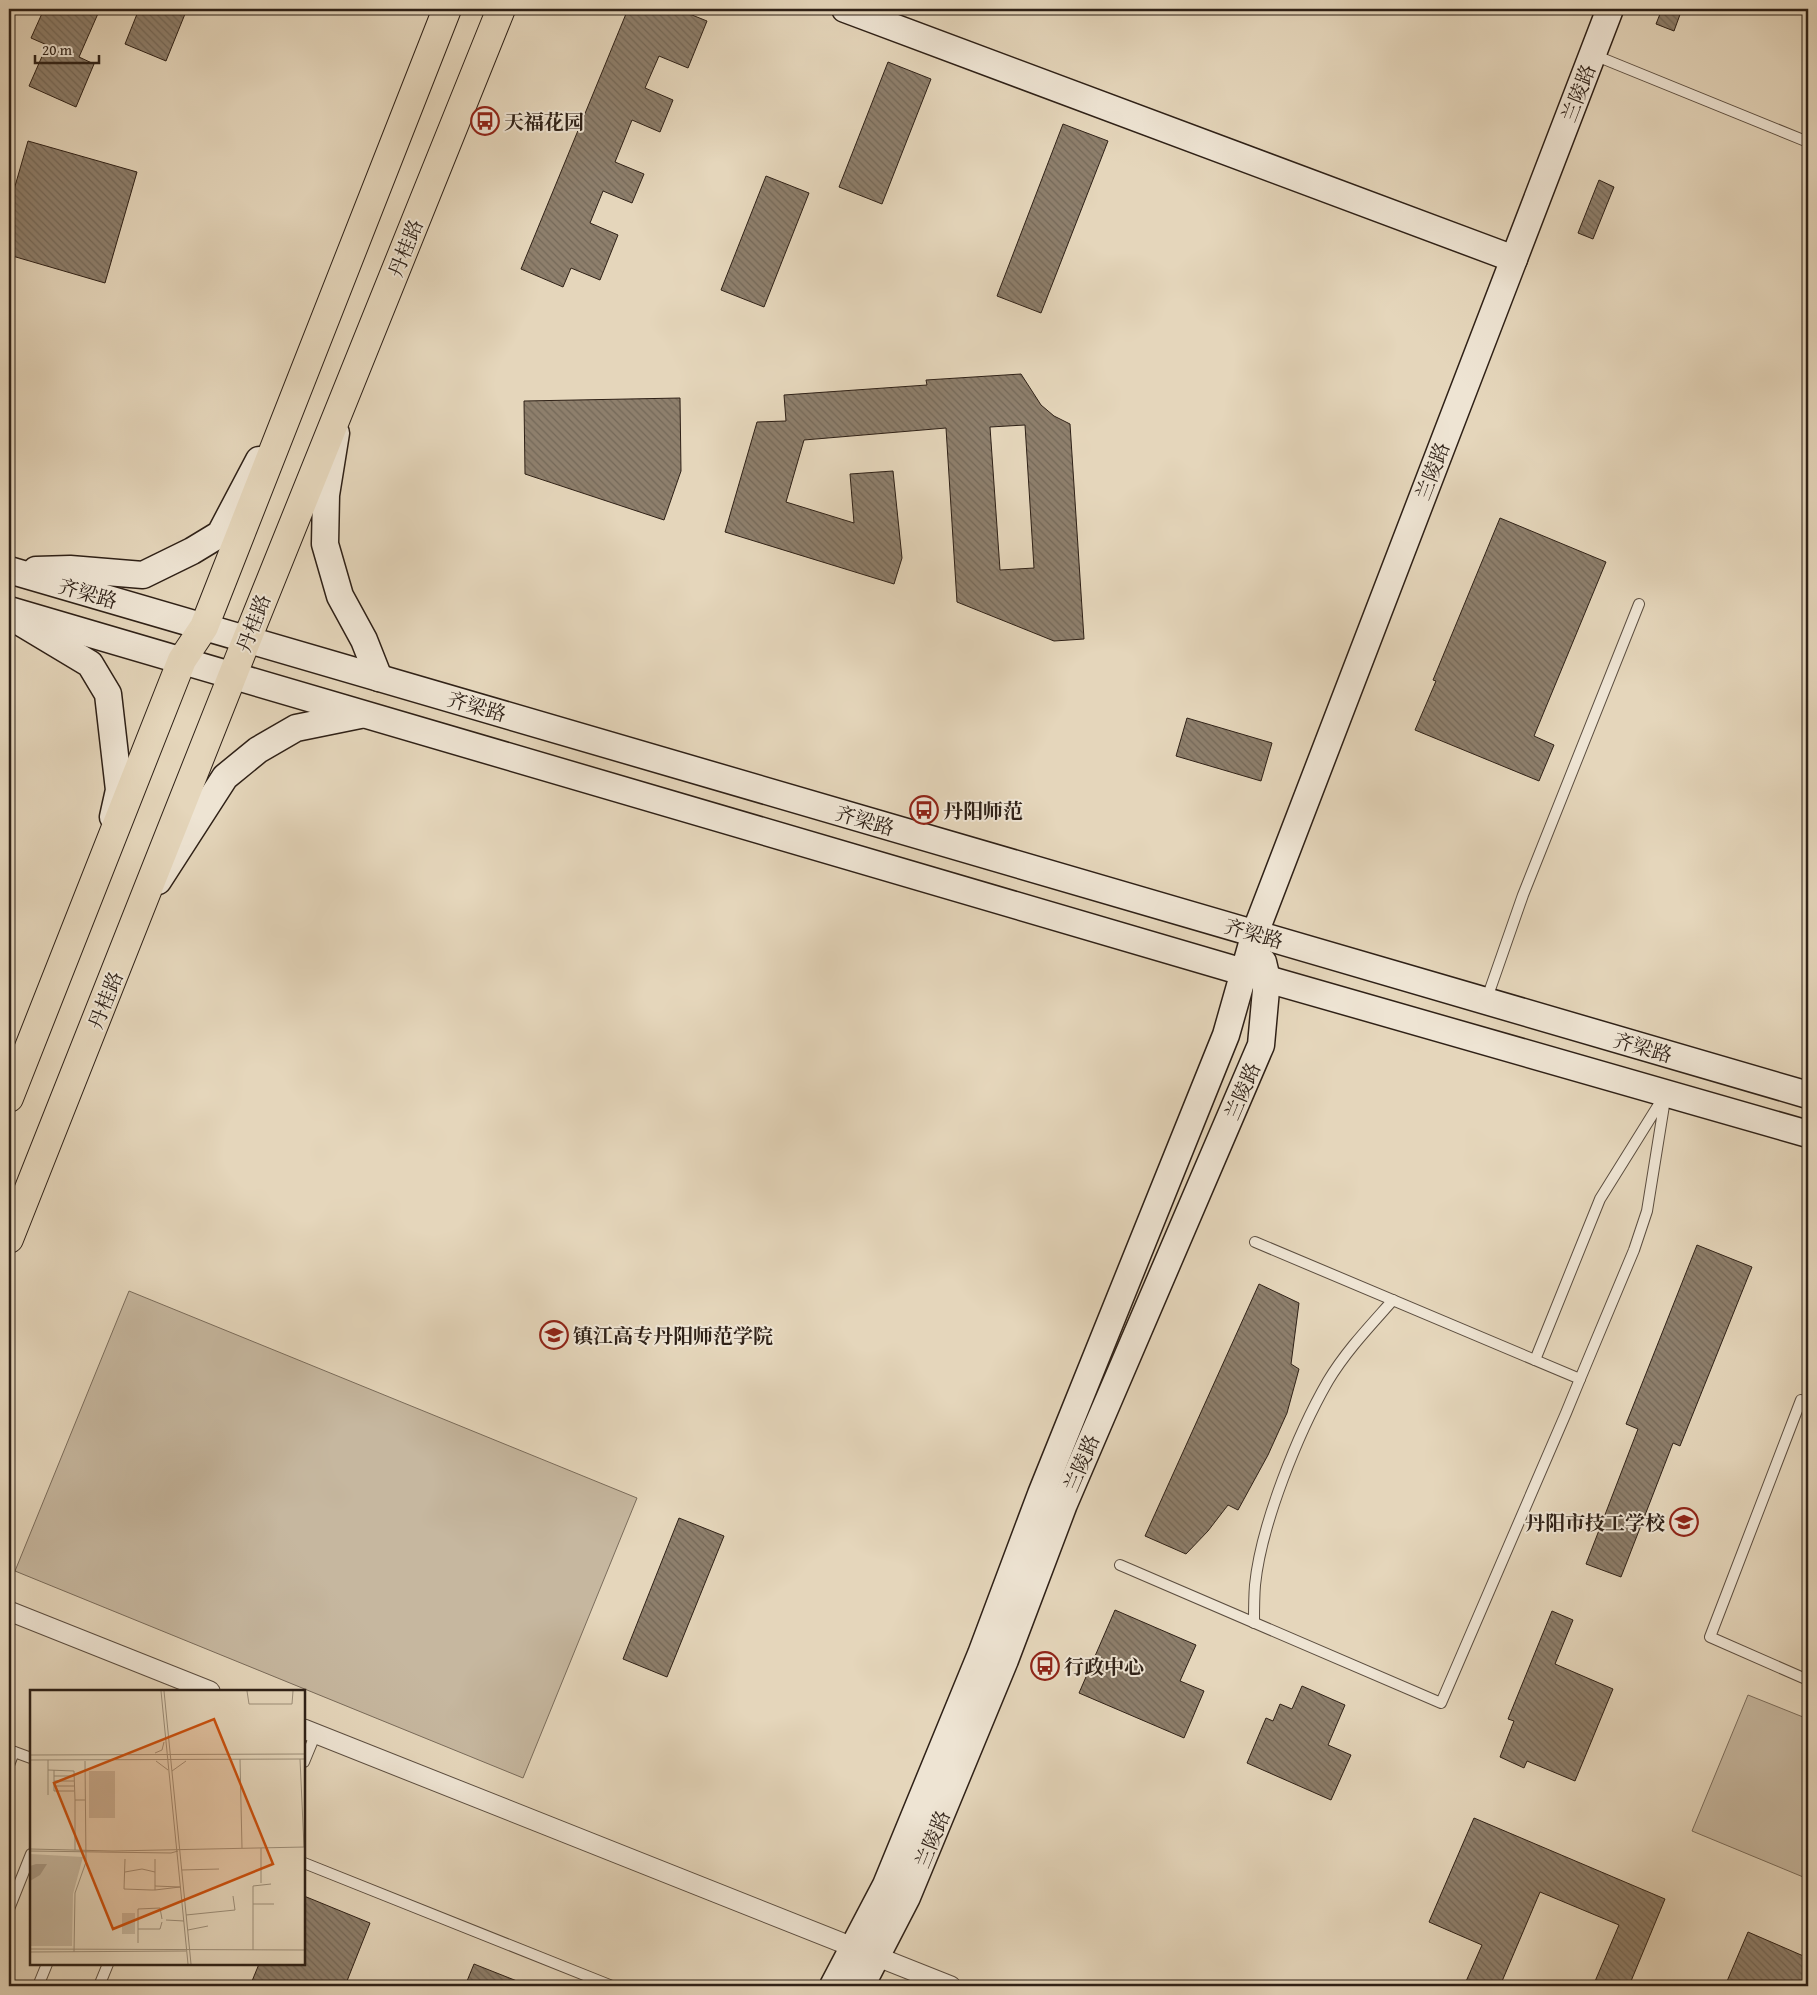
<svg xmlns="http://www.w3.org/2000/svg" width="1817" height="1995" font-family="'Gentium Book Plus','Noto Serif SC',serif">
  <defs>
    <pattern id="building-back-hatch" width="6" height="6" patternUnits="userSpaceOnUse" patternTransform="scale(1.25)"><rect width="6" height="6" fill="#8e7f6c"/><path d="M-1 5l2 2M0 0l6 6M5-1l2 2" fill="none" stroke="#746858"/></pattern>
  </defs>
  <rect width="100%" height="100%" fill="#e5d6bb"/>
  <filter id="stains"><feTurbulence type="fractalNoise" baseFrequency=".004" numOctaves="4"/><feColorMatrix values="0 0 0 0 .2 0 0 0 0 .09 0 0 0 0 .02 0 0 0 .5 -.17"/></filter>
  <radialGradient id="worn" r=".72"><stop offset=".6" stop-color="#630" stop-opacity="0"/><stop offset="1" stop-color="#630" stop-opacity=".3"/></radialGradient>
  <!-- pitch -->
  <g fill="#c6b79f" stroke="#7a6c5b">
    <polygon points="129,1291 637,1498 523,1778 15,1571"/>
    <polygon points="1748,1695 1808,1719 1808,1879 1692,1831"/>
  </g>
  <!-- building -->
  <g fill="url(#building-back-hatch)" stroke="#2f2117" fill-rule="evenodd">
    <polygon points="44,9 100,9 79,57 94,64 76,107 29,86 47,45 31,38"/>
    <polygon points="139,9 187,9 166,61 125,44"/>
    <polygon points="628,9 677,9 707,21 688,68 659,56 645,88 673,100 660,132 632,120 615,162 644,174 632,203 603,191 590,223 618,235 600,280 571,268 563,287 521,269"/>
    <polygon points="1662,9 1682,9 1674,31 1656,24"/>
    <polygon points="888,62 931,79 882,204 839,187"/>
    <polygon points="1063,124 1108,141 1041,313 997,296"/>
    <polygon points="28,141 137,172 105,283 9,255 9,207"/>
    <polygon points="766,176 809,193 764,307 721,290"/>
    <polygon points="1599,180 1614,187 1593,239 1578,233"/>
    <path d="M1021,374L1041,405L1054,416L1070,424L1084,639L1054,641L957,602L946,428L804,440L786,502L854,523L850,474L893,471L902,558L894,584L725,532L757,422L786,421L784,395L927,385L926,380ZM1025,425L1034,568L1000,570L990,427Z"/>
    <polygon points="680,398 681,471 664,520 525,474 524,401"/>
    <polygon points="1500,518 1606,562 1534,736 1554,745 1539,781 1415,730 1436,681 1433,680"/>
    <polygon points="1187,718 1272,743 1261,781 1176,756"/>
    <polygon points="1697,1245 1752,1267 1680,1446 1673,1443 1621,1577 1586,1564 1638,1429 1626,1424"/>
    <polygon points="1259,1284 1299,1303 1291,1364 1299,1369 1287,1413 1268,1455 1238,1510 1228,1505 1208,1531 1186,1554 1145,1536"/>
    <polygon points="679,1518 724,1536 667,1677 623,1659"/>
    <polygon points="1115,1610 1196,1645 1180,1681 1204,1691 1184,1738 1079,1693"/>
    <polygon points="1552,1611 1573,1620 1555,1664 1613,1689 1575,1781 1527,1761 1524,1768 1500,1757 1514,1721 1508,1719"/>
    <polygon points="1302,1686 1345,1705 1328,1745 1351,1755 1331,1800 1247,1763 1266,1718 1273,1721 1280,1704 1292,1709"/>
    <polygon points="1474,1818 1665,1899 1629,1986 1593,1986 1619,1925 1540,1892 1500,1986 1464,1986 1482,1945 1429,1922"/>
    <polygon points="304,1896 370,1923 345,1986 250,1986 259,1964 304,1964"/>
    <polygon points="1748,1932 1808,1958 1808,1986 1725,1986"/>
    <polygon points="474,1964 527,1985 527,1986 465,1986"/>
  </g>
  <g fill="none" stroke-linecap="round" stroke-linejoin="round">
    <defs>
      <g id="lane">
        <polyline points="1594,55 1808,142"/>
        <polyline points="1486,1001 1523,895 1639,604"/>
        <polyline points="1535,1360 1600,1199 1666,1093 1647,1211 1634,1250 1580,1379"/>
        <polyline points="1808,1402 1801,1400 1710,1637 1808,1680"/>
        <polyline points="1120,1565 1441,1703 1566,1413 1580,1379 1255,1242"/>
        <path d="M1254,1623C1254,1610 1254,1597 1255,1585C1261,1525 1298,1433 1328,1381C1346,1351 1370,1326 1393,1300"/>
        <polyline points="9,1750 31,1758"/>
        <polyline points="304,1762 316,1733"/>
        <polyline points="9,1765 14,1752"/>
        <polyline points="304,1863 612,1986"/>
        <polyline points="9,1909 31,1854"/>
        <polyline points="38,1986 47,1964"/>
        <polyline points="99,1986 108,1964"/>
      </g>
      <g id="street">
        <polyline points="9,1611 210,1691"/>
        <polyline points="304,1729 951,1986"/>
      </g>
      <g id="secondary">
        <polyline points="845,9 1514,259"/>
        <polyline points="336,433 326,495 325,544 340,596 364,640 379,678"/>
        <polyline points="9,570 1808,1095"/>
        <polyline points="36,570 70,569 143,575 192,551 220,534 259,460"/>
        <polyline points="9,610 1267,979 1808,1134"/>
        <polyline points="20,622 90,664 108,694 119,790 113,817"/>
        <polyline points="158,881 225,777 258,750 296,728 360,715"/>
        <polyline points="833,1986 886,1885 981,1654 1041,1494 1226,1035 1255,933 1610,9"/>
        <polyline points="861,1986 907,1897 1005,1660 1064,1504 1261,1045 1267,979 1263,962"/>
      </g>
      <g id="primary">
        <polyline points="9,1098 182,660 204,627 447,9"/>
        <polyline points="9,1239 247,639 501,9"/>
      </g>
    </defs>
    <!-- lane casing -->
    <use href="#lane" stroke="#5c4e40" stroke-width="12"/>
    <!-- street casing -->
    <use href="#street" stroke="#5c4e40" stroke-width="21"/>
    <!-- secondary casing -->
    <use href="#secondary" stroke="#2f2117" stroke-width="29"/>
    <!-- primary casing -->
    <use href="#primary" stroke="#2f2117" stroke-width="30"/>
    <!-- lane -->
    <use href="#lane" stroke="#eee4d3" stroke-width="10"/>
    <!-- street -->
    <use href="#street" stroke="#eee4d3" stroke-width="19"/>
    <!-- secondary -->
    <use href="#secondary" stroke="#eee4d3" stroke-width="26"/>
    <!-- primary -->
    <use href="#primary" stroke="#e5d6bb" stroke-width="28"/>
  </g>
  <!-- icons -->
  <defs>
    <symbol id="bus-ring" viewBox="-11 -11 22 22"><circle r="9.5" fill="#eee4d3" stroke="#8f2418" stroke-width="1.5"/><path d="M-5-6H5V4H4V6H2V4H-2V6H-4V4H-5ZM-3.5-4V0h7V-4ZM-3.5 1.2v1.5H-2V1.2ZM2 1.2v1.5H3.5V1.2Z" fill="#8f2418"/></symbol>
    <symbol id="school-ring" viewBox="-11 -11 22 22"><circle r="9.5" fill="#eee4d3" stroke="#8f2418" stroke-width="1.5"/><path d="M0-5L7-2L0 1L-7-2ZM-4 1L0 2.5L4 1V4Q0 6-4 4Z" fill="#8f2418"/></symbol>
  </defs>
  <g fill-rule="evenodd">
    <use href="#bus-ring" x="469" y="105" width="32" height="32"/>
    <use href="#bus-ring" x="908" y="794" width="32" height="32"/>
    <use href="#school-ring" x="538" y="1319" width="32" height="32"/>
    <use href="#school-ring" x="1668" y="1506" width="32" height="32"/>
    <use href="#bus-ring" x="1029" y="1650" width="32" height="32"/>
  </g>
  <g text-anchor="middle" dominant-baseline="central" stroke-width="4" stroke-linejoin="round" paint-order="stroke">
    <!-- street labels -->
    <g font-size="20" fill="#2f2117" stroke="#eee4d3">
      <text transform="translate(1578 93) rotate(-69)">兰陵路</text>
      <text transform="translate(405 248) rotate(-68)">丹桂路</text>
      <text transform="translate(1432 471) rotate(-69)">兰陵路</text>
      <text transform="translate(88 593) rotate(16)">齐梁路</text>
      <text transform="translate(253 623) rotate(-69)">丹桂路</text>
      <text transform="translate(477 706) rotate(16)">齐梁路</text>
      <text transform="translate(865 820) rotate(16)">齐梁路</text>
      <text transform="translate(1254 933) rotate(16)">齐梁路</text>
      <text transform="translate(105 1000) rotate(-68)">丹桂路</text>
      <text transform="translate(1643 1047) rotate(16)">齐梁路</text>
      <text transform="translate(1242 1091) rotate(-67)">兰陵路</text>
      <text transform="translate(1081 1463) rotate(-67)">兰陵路</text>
      <text transform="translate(932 1839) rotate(-68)">兰陵路</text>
    </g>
    <!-- poi labels -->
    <g font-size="20" font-weight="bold" fill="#2f2117" stroke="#eee4d3" text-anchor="start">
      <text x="504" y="121">天福花园</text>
      <text x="943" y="810">丹阳师范</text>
      <text x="573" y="1335">镇江高专丹阳师范学院</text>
      <text x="1665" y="1522" text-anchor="end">丹阳市技工学校</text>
      <text x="1064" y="1666">行政中心</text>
    </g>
  </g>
  <!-- overview -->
  <g transform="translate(30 1690)">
    <rect width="275" height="275" fill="#e5d6bb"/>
    <path d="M0,164L53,167L43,204L42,256H0Z" fill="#c6b79f"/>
    <path d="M59,81H85V128H59ZM92,223H105V244H92Z" fill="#c6b79f"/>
    <path d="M6,174H17L10,185L0,191V176Z" fill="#a79883"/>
    <path fill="none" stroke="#9c8e79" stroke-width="1" d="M131,1L158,274M134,1L161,274M217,1L219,14H262L263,1M125,63L132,60L134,52M0,65L275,64M210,69L212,158M270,69L274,157M0,70L275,69M126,71L138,80M18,80L44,81L45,110H55M24,80V101H44M142,81L156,71M24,86H44M24,91H44M24,96H44M18,105V70M45,110V160M0,159L83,161L275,157M0,161L141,163L148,161M95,169L94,199L121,200H125V169M152,180L189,179M95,182L112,179L125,182M231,193V158M125,200L150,197L125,196M223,214H244M156,225L205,220L203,206M136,230L154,231M108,239H130L132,232M158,240L178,236M108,253V219L130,218L132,229M0,259L275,260M223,260V196L241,194M0,262L156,261M44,262L45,203L56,172L55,71"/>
    <path fill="#cc510e" fill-opacity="0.15" stroke="#cc510e" stroke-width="2.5" d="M184,29L243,174L83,239L24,93Z"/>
    <rect width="275" height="275" fill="none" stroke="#2f2117" stroke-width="2.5"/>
  </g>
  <!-- margin -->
  <rect width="1817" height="1995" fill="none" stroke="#e5d6bb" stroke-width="30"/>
  <rect x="10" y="10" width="1797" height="1975" fill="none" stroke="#2f2117" stroke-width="2.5"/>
  <rect x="15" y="15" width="1787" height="1965" fill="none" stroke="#2f2117"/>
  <!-- scale -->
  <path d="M35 55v8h64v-8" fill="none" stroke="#2f2117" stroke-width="2.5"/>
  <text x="42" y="55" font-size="15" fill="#2f2117" stroke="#eee4d3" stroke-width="4" paint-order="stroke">20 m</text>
  <rect width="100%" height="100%" filter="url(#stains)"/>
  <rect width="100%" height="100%" fill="url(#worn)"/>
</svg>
